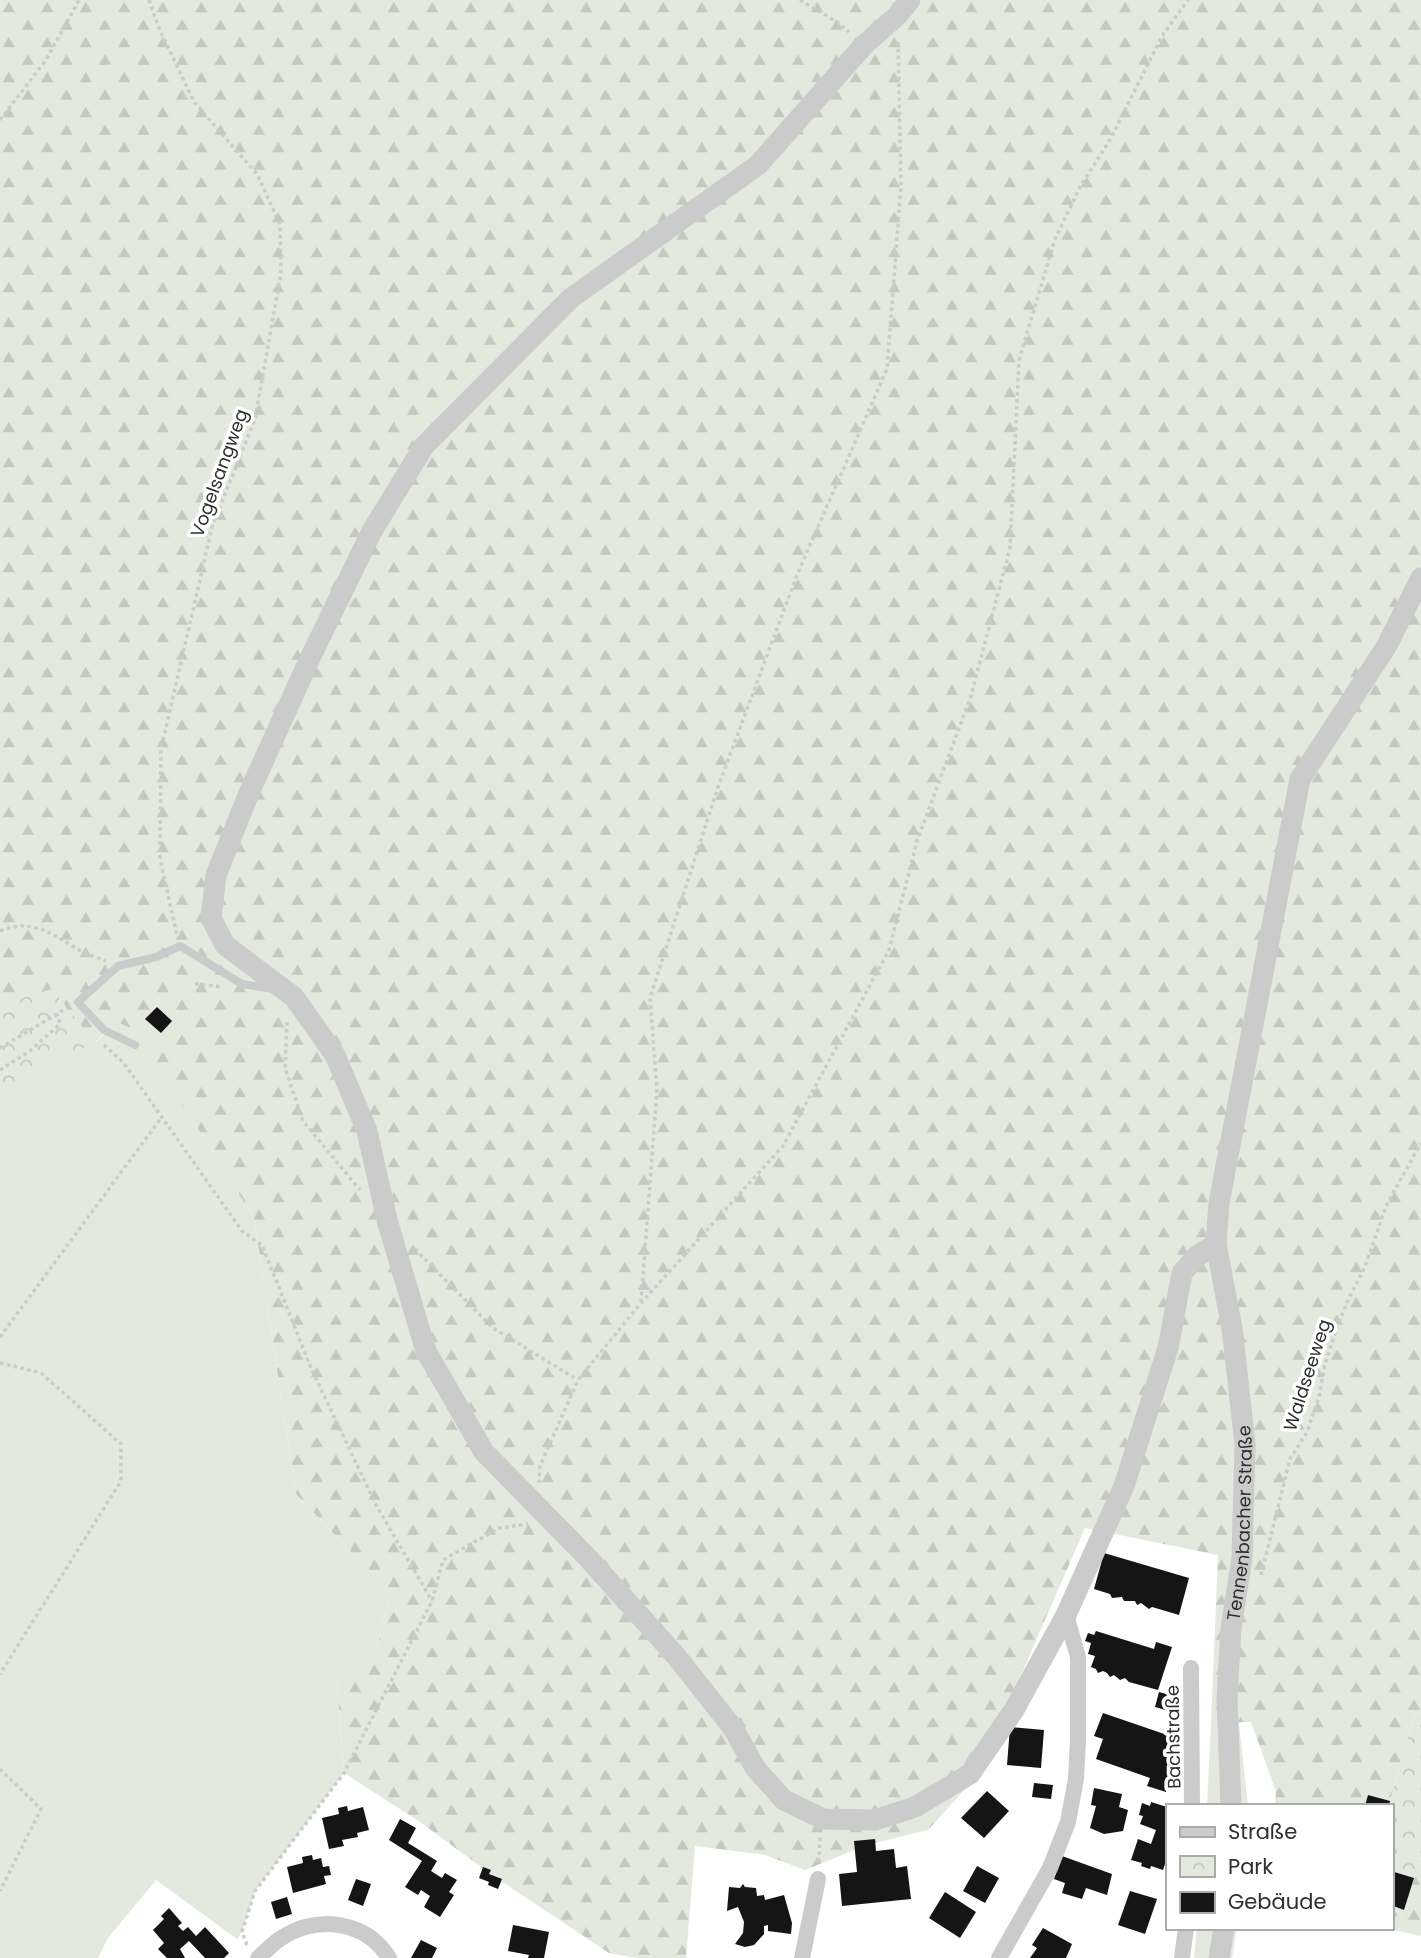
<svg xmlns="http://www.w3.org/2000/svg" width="1421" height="1958" font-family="Poppins,sans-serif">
  <defs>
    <pattern id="forest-firs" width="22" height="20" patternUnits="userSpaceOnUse" patternTransform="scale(1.75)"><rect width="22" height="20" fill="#e3eadd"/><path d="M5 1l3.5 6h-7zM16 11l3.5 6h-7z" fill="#c3c9be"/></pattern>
    <pattern id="park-crowns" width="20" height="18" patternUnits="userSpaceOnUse" patternTransform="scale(1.75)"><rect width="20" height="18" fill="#e3eadd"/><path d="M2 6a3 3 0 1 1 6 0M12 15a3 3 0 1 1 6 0" fill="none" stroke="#c3c9be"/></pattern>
  </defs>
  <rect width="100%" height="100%" fill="#fff"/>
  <!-- grass -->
  <g fill="#e3eadd">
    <polygon points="117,1022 163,1042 147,1067 187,1111 254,1218 296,1494 390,1593 375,1656 337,1683 344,1773 255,1891 242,1932 237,1939 156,1880 108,1938 98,1958 0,1958 0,1024 95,1043"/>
    <polygon points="1211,1723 1239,1723 1248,1806 1207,1806"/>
    <polygon points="1197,1928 1237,1928 1232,1958 1194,1958"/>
  </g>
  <!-- forest -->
  <g fill="url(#forest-firs)">
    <polygon points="0,0 1421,0 1421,1714 1415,1713 1390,1801 1368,1796 1365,1806 1275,1806 1276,1792 1251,1722 1211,1723 1218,1555 1085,1528 977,1776 928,1830 867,1845 805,1870 765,1855 695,1846 686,1958 636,1958 609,1953 492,1875 420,1822 344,1773 337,1683 375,1656 390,1593 296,1494 254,1218 187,1111 146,1067 162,1042 117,1022 54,1080 39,1069 0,1024"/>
    <polygon points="1421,1857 1421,1936 1398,1931"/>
  </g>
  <!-- park -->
  <g fill="url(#park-crowns)">
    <polygon points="52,989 95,1043 12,1082 0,1092 0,1005"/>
    <polygon points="1415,1713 1421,1714 1421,1857 1398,1931 1390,1928 1391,1806 1365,1806 1368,1795 1390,1801"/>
  </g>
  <!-- building -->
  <g fill="#151515">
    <polygon points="157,1007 172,1021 161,1033 145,1019"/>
    <polygon points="1104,1553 1189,1578 1179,1615 1152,1607 1149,1609 1141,1603 1137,1605 1135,1601 1124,1601 1122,1597 1112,1598 1110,1594 1094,1589"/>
    <polygon points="1096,1631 1154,1649 1156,1642 1172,1647 1158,1690 1129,1682 1125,1678 1120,1680 1114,1675 1110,1677 1107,1673 1103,1671 1098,1673 1096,1669 1091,1667 1095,1656 1088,1654 1091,1643 1085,1641 1088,1633 1094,1635"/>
    <polygon points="1159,1692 1174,1696 1169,1711 1155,1707"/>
    <polygon points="1103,1713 1176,1738 1167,1764 1174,1766 1166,1792 1147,1786 1150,1778 1096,1759 1103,1739 1094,1736"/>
    <polygon points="1010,1727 1044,1730 1041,1768 1007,1765"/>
    <polygon points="1034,1783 1053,1785 1051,1799 1032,1797"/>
    <polygon points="1094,1788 1122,1794 1119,1807 1128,1810 1123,1831 1104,1834 1090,1828 1096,1806 1091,1805"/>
    <polygon points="987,1791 1009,1811 984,1838 961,1818"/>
    <polygon points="1368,1795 1390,1801 1389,1806 1365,1806"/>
    <polygon points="1151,1802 1167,1807 1167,1858 1163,1870 1151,1866 1150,1869 1141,1866 1142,1863 1131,1860 1138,1839 1151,1844 1156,1830 1140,1824 1143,1816 1139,1815 1142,1803 1150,1806"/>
    <polygon points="347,1806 348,1811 363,1807 369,1830 357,1833 358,1837 342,1840 344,1846 329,1849 322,1818 339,1814 338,1808"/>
    <polygon points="400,1819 416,1828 408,1843 437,1861 431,1871 442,1878 445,1873 457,1880 449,1892 454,1895 440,1917 424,1907 430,1896 421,1890 418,1895 405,1887 422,1861 389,1840"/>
    <polygon points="875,1839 876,1851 894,1849 896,1868 907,1866 911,1899 842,1906 839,1874 857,1872 854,1841"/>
    <polygon points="312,1855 313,1860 321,1858 323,1867 329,1866 331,1875 324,1876 326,1884 293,1893 287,1867 303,1863 302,1857"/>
    <polygon points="1062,1856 1112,1874 1107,1895 1086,1888 1082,1899 1062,1893 1065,1883 1054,1879"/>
    <polygon points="977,1866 999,1878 985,1903 963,1891"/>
    <polygon points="483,1867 491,1870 489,1874 502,1879 498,1889 488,1885 489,1882 479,1878"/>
    <polygon points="1391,1871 1414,1878 1404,1910 1391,1905"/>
    <polygon points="356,1879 371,1884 363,1906 348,1900"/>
    <polygon points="743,1884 745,1887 756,1888 757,1896 764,1895 765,1900 784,1895 792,1923 791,1934 768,1931 768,1925 764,1926 764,1934 754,1945 745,1947 735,1944 743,1933 744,1922 738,1907 727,1911 729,1887 740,1888"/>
    <polygon points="1130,1891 1157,1899 1145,1934 1118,1925"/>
    <polygon points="945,1892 976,1912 960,1938 929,1918"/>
    <polygon points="287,1897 292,1914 276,1919 271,1902"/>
    <polygon points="169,1908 182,1923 178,1926 183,1931 188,1927 196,1936 205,1927 229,1953 224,1958 205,1958 189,1941 180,1949 185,1958 167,1958 158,1949 164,1943 153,1930 164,1919 161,1916"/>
    <polygon points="513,1925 549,1932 544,1958 528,1958 529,1955 508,1951"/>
    <polygon points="1043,1928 1072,1944 1066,1958 1030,1958 1037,1948 1032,1945"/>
    <polygon points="421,1940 437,1948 432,1958 411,1958"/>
  </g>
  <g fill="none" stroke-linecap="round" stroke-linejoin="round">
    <!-- path -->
    <g stroke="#cbcbcb" stroke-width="3.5" stroke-dasharray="3.5 3.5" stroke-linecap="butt">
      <polyline points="149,0 158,26 194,102 257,174 280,224 281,273 255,419 212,527 161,749 160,859 177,935"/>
      <polyline points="800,0 837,22 849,32"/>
      <polyline points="0,120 46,60 79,0"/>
      <path d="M0,931C32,918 50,933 76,948C85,954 96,957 106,961"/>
      <polyline points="195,984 223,987"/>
      <polyline points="287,1022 285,1068 303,1121 360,1190"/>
      <polyline points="104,1045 123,1062 242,1231 262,1245 311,1368 376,1505 432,1601"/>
      <polyline points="0,1048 67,1008"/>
      <polyline points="0,1070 30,1051 60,1024 57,1014"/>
      <polyline points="415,1249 493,1328 578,1380"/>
      <polyline points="641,1302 657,1090 650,998 718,787 797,575 887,369 901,186 898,39"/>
      <polyline points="0,1337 161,1118"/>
      <polyline points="0,1363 41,1373 121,1444 121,1481 0,1674"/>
      <polyline points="539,1483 540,1466 578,1380 641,1303 783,1146 889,950 917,841 971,696 1010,548 1019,360 1055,239 1080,187 1111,138 1162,36 1188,0"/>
      <polyline points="1261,1575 1290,1459 1307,1432 1319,1397 1325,1364 1337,1327 1349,1298 1364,1269 1387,1204 1421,1143"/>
      <polyline points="0,1769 41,1809 0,1891"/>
      <polyline points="819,1862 820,1835"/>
      <polyline points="247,1945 242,1932 255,1891 344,1773 432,1601 443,1560 499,1528 528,1524"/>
    </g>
    <!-- service -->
    <polyline stroke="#cbcbcb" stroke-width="8" points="135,1045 104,1030 78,1002 118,966 156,957 180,946 242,984 274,989"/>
    <!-- minor -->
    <g stroke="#cbcbcb" stroke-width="16">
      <polyline points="1191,1668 1192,1806"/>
      <path d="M258,1958C266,1951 274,1942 283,1937C319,1915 366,1921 389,1958"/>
      <polyline points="802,1958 818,1879"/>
      <polyline points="999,1958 1050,1868 1068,1822 1076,1779 1078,1741 1078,1657 1066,1615"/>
      <polyline points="1182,1958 1186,1928"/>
    </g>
    <!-- tertiary -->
    <g stroke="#cbcbcb" stroke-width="21">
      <polyline points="910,0 898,15 864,45 758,165 571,298 424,446 372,531 311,656 249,793 216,875 211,918 225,945 294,997 335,1055 367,1131 387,1220 426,1351 484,1452 587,1557 676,1656 733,1728 756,1769 784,1800 823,1819 875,1820 915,1807 970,1774 1014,1710 1066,1615 1124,1486 1168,1348 1182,1273 1197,1256 1216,1244"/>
      <path id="s1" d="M1231,1806L1227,1698L1231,1628L1242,1558L1245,1444L1232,1328L1216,1244L1219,1203L1300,779L1386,647L1421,578"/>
      <polyline points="1219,1958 1224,1928"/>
    </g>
  </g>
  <g text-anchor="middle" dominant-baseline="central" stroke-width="7" stroke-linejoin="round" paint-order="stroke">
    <!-- street labels -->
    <g font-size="18" fill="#2e2e2e" stroke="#fff">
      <text transform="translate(219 473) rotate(-70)">Vogelsangweg</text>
      <text transform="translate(1307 1375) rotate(-72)">Waldseeweg</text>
      <text stroke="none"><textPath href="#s1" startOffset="284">Tennenbacher Straße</textPath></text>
      <text transform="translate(1173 1737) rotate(-91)">Bachstraße</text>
    </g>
  </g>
  <!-- legend -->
  <rect x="1166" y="1804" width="228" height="126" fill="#ffffff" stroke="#ababab" stroke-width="2"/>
  <rect x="1180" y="1827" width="35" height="10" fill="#cbcbcb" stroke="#ababab" stroke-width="2"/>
  <text x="1228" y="1839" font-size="21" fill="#2e2e2e">Straße</text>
  <rect x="1180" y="1856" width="35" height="21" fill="url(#park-crowns)" stroke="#ababab" stroke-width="2"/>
  <text x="1228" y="1874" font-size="21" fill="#2e2e2e">Park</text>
  <rect x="1180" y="1892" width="35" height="21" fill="#151515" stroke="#ababab" stroke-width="2"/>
  <text x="1228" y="1909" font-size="21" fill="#2e2e2e">Gebäude</text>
</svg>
